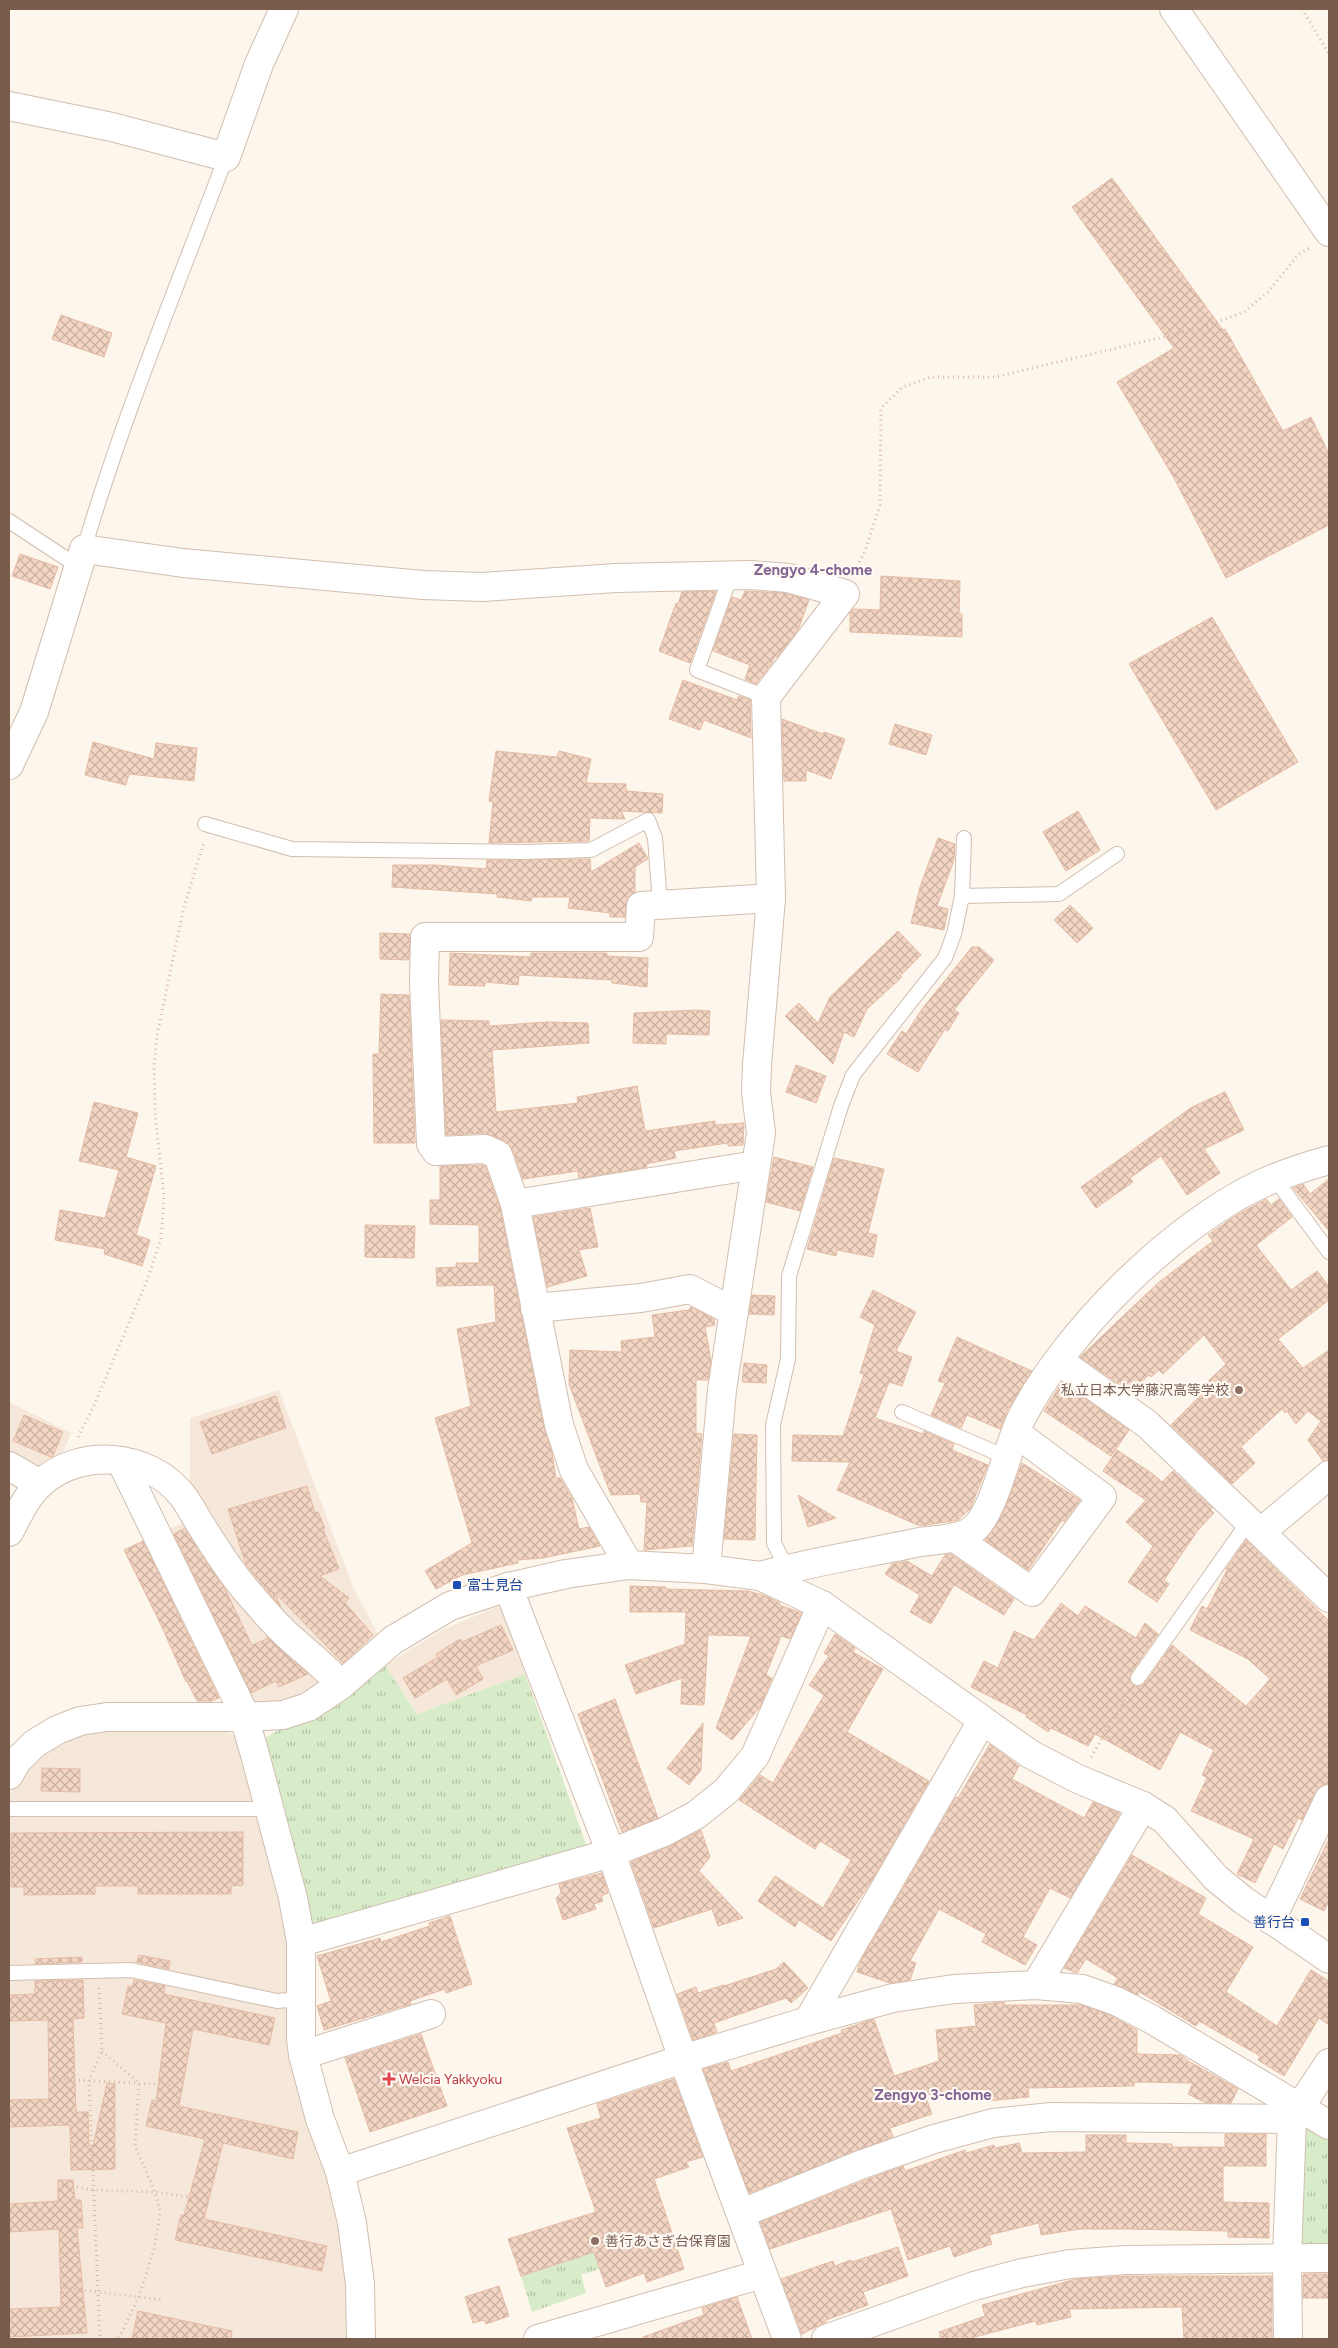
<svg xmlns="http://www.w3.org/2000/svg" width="1338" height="2348" font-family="Figtree,'Noto Sans JP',sans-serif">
  <defs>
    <pattern id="park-tufts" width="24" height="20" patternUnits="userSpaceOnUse" patternTransform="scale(1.25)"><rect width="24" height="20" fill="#d8ecc9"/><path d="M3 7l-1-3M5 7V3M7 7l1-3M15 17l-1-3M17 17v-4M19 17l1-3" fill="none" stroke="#b4c2a5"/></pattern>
    <pattern id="building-cross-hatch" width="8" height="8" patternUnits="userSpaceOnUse" patternTransform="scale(1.25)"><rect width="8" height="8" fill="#f3d5c3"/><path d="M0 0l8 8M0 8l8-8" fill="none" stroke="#cab0a1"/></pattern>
  </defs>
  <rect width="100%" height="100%" fill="#fdf6ec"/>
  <!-- residential -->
  <g fill="#f5e8da">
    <polygon points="279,1390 353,1587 380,1638 337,1673 288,1627 182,1488 190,1483 190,1418"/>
    <polygon points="9,1402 71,1433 59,1463 39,1477 9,1458"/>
    <polygon points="191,1519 330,1682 293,1703 247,1708 161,1533"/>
    <polygon points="502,1605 525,1674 417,1714 385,1665 444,1629"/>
    <polygon points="95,1729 224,1729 235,1736 244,1751 283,1891 345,2255 349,2339 9,2339 9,1795 36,1756 65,1739"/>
  </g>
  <!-- park -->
  <g fill="url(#park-tufts)">
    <polygon points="385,1665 417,1714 525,1674 587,1847 313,1929 262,1740"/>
    <polygon points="1304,2124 1329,2139 1329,2245 1300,2245"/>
    <polygon points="594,2252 600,2269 581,2275 586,2293 532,2312 521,2276"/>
  </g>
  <!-- building -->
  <g fill="url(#building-cross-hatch)" stroke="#e6bba3">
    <polygon points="1112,178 1223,330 1225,329 1283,431 1311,417 1329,454 1329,525 1226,578 1174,478 1117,382 1174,348 1072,207"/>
    <polygon points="61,315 112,333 104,357 52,339"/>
    <polygon points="20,554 58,567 50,589 12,576"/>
    <polygon points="881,576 960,581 959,614 962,614 962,637 850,632 850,613 853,609 880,610"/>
    <polygon points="716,591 690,663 659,651 676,603 678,604 682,592"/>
    <polygon points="745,591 785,593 809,600 798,630 777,657 775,656 772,663 756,684 745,679 750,665 713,651 732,597 741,600"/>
    <polygon points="1212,617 1298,762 1216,810 1129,664"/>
    <polygon points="683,680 737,700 739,696 750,700 751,738 704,720 700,730 669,719"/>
    <polygon points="782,719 823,734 824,732 845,739 831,779 806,770 806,781 784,781"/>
    <polygon points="895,724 932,735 926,755 889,744"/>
    <polygon points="93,742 154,759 156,743 197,748 194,781 129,774 126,785 85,775"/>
    <polygon points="496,751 557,757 559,751 591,759 586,783 626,784 626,791 663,794 662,813 621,811 625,819 590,818 589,841 489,843 493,802 489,801"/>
    <polygon points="1078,811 1100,850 1066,871 1043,832"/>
    <polygon points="938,838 955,844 954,860 937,906 948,909 944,930 911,923 920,887"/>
    <polygon points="639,843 648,859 635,867 635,892 627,898 625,917 610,917 610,913 568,908 570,897 532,897 531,901 497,897 497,894 392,887 393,865 435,865 486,869 487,860 590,859 591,872"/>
    <polygon points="1070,905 1093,928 1077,943 1054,920"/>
    <polygon points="898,931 921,955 900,976 902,977 867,1009 854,1037 844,1032 833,1064 785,1016 799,1003 818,1023 830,997"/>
    <polygon points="380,933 410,934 409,960 380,959"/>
    <polygon points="972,947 979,947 994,960 954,1010 959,1013 948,1031 945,1029 918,1072 887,1054 902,1031 906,1034 922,1009"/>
    <polygon points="450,953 531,957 531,953 607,953 607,956 648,958 647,987 612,983 612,980 519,975 518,985 485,982 485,986 449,985"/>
    <polygon points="381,994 409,995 415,1143 374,1143 373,1054 379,1054"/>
    <polygon points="696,1010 710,1011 709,1035 666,1034 666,1044 633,1043 634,1013"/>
    <polygon points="441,1020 489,1021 489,1026 547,1022 588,1023 589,1043 492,1050 496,1112 578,1103 577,1097 637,1086 645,1131 715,1121 715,1125 744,1123 743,1145 728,1146 728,1143 674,1151 676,1158 646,1164 647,1167 579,1178 578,1171 523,1179 513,1150 505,1141 485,1133 446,1135"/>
    <polygon points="796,1065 826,1076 816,1103 786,1092"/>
    <polygon points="1225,1092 1244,1130 1204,1149 1220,1173 1187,1195 1161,1156 1130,1178 1133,1182 1096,1208 1081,1187 1192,1107"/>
    <polygon points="94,1102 138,1113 126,1157 156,1166 136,1235 150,1240 142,1266 104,1254 105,1249 55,1240 60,1210 105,1218 119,1170 79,1161"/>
    <polygon points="774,1157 813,1167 800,1211 766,1202"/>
    <polygon points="834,1158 884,1169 868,1233 877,1235 873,1257 837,1250 836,1256 807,1249"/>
    <polygon points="482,1165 485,1166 500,1208 544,1428 552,1453 556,1478 560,1478 572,1498 579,1529 589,1527 600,1546 543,1558 518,1560 518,1563 462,1575 436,1589 425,1571 472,1543 435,1418 471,1406 457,1329 496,1322 494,1285 437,1286 436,1268 456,1267 456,1263 479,1263 479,1225 430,1224 430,1200 440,1200 440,1166"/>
    <polygon points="1329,1179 1329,1231 1293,1188 1303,1184 1310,1194"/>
    <polygon points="1266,1199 1271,1205 1279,1199 1292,1217 1256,1245 1291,1290 1317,1271 1329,1286 1329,1300 1278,1339 1303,1368 1329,1350 1329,1460 1323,1461 1308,1440 1321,1421 1308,1411 1296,1424 1287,1411 1285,1413 1282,1409 1241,1447 1255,1463 1232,1484 1171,1425 1203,1393 1200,1389 1226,1364 1204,1335 1163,1374 1159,1370 1151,1377 1149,1375 1130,1392 1080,1357 1158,1283 1213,1241 1208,1235 1235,1216"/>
    <polygon points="590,1208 598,1247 579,1250 587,1276 547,1287 533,1217"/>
    <polygon points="365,1225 415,1226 414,1258 365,1257"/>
    <polygon points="873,1290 916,1312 896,1351 912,1357 902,1386 889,1382 875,1418 923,1434 924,1431 954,1444 952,1450 988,1465 970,1509 958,1520 920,1526 837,1490 850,1462 792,1461 793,1435 843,1436 864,1374 860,1373 875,1325 860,1317"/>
    <polygon points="752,1295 775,1296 774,1315 749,1314"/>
    <polygon points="691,1307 714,1319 715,1325 705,1327 711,1361 708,1380 696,1380 696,1433 702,1434 692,1546 644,1550 647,1502 641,1502 640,1494 611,1495 569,1384 570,1350 622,1352 621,1341 655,1337 652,1315 689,1310"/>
    <polygon points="957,1337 1032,1371 1007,1411 1000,1429 967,1415 961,1428 931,1415 945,1383 938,1381"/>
    <polygon points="744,1363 767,1365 766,1383 742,1382"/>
    <polygon points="1062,1382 1129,1430 1111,1456 1044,1411"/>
    <polygon points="276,1396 286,1428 212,1454 200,1422"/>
    <polygon points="24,1415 63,1432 53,1456 51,1457 13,1441"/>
    <polygon points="734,1434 757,1435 755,1540 724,1539"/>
    <polygon points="1117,1450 1153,1474 1162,1482 1173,1471 1212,1508 1210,1509 1214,1513 1198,1530 1164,1580 1169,1584 1157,1602 1128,1582 1153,1546 1126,1522 1146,1500 1103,1471"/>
    <polygon points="1022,1463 1080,1500 1064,1522 1062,1520 1028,1570 985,1540 1003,1513"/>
    <polygon points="307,1486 315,1513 318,1512 325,1528 323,1529 339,1569 320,1576 349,1598 345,1603 373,1635 343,1663 274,1592 281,1607 246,1565 228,1509"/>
    <polygon points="798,1495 836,1518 808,1527"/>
    <polygon points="185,1528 225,1589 252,1645 267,1639 267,1637 308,1674 279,1687 276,1681 251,1693 174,1534"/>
    <polygon points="1246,1540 1329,1621 1329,1784 1321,1786 1315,1792 1302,1820 1298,1818 1283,1849 1274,1844 1255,1883 1237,1874 1254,1839 1191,1811 1207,1778 1202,1775 1214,1750 1180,1732 1160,1770 1095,1734 1088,1746 1051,1728 1048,1732 1026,1717 1027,1715 971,1687 984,1661 998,1668 1014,1631 1034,1640 1061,1603 1078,1616 1085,1606 1136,1638 1145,1623 1158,1634 1131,1673 1130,1681 1133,1685 1138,1687 1145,1683 1172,1645 1246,1706 1270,1679 1248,1659 1190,1630 1202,1606 1207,1609 1227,1570 1226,1569"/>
    <polygon points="143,1541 219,1698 212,1701 197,1701 187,1681 186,1682 162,1627 124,1550"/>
    <polygon points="951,1554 1014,1599 1004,1615 954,1585 931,1624 910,1612 920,1595 885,1574 892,1564 907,1561 932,1576 945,1555"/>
    <polygon points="630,1586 666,1587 666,1589 748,1591 766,1596 780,1603 779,1605 802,1613 790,1639 781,1636 766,1675 772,1678 760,1707 732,1740 716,1728 751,1636 708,1635 704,1705 681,1704 682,1678 636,1694 625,1665 685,1644 686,1612 630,1612"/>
    <polygon points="501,1625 513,1650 476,1666 483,1679 456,1695 447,1679 415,1698 403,1678 438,1657 436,1654 460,1639 462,1642"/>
    <polygon points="835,1634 855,1648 853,1652 883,1669 847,1732 929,1781 872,1880 831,1941 799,1920 795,1927 758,1901 775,1876 823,1908 851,1860 820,1841 815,1849 739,1800 760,1775 773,1783 824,1695 809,1685 829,1656 824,1653"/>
    <polygon points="615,1699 658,1818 622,1832 578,1714"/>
    <polygon points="703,1723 701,1770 689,1785 667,1768"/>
    <polygon points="990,1744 1019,1766 1012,1779 1084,1818 1093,1802 1120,1813 1116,1821 1070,1898 1050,1888 1023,1937 1037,1945 1025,1965 982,1942 986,1934 939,1909 910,1961 916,1963 910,1980 890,1983 857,1972 860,1962 956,1797 958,1798"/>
    <polygon points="42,1768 80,1769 80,1792 41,1791"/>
    <polygon points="701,1830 710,1857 699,1871 743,1918 718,1926 712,1909 654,1928 631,1862 670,1846"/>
    <polygon points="243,1832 243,1885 231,1886 231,1894 138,1894 138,1886 95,1886 95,1894 24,1895 24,1887 11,1887 11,1833"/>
    <polygon points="1329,1839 1329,1901 1324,1911 1300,1899"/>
    <polygon points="1132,1855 1206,1898 1198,1914 1253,1947 1226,1992 1277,2026 1311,1970 1329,1981 1329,2025 1319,2018 1284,2076 1258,2060 1260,2056 1199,2021 1196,2026 1138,1991 1138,1995 1114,1984 1118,1978 1086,1959 1077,1973 1064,1968"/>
    <polygon points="602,1873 608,1893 601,1896 603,1901 594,1904 596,1909 563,1920 556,1898 561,1893 559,1884"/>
    <polygon points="450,1916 472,1984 446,1993 445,1989 410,2001 411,2004 324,2030 317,2006 331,2001 317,1956 380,1938 381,1942 430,1926 429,1923"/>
    <polygon points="139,1955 170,1961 169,1969 137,1962"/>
    <polygon points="82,1957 82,1962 35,1964 35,1959"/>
    <polygon points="784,1962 808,1988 791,2003 786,1998 714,2023 717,2032 693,2040 677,1994 696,1987 698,1993 724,1985 724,1986 776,1969"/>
    <polygon points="83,1980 84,2018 73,2019 76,2112 88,2112 89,2145 93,2146 107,2083 115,2084 115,2169 71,2170 70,2125 9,2127 9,2100 49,2099 48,2020 9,2021 9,1995 35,1994 35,1981"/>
    <polygon points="134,1980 165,1986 164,1994 275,2018 269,2045 193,2029 179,2106 298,2132 293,2159 223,2143 204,2219 327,2246 322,2271 175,2240 181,2215 184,2215 205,2139 146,2126 152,2100 156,2101 166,2023 122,2014 128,1986 132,1987"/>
    <polygon points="1005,2002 1003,2005 1082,2005 1110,2015 1137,2030 1137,2054 1181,2055 1188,2061 1238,2089 1231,2103 1206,2103 1188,2094 1193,2083 1134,2082 1134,2086 1028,2088 1029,2097 988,2101 987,2089 925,2095 932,2114 890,2128 893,2137 749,2193 703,2069 728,2062 731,2071 842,2033 841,2030 874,2019 894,2076 939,2061 936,2030 976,2026 974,2005"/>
    <polygon points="421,2034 447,2106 370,2132 345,2058"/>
    <polygon points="674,2079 703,2157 686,2162 689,2167 654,2179 684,2269 647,2282 644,2273 606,2287 594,2252 521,2276 508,2239 596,2212 567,2128 601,2118 597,2104"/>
    <polygon points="1225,2134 1266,2134 1266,2166 1223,2166 1223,2202 1269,2203 1269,2238 1228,2237 1228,2231 1126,2229 1080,2229 1041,2235 1039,2223 989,2235 992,2244 954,2257 950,2246 908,2260 891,2209 770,2249 760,2222 866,2180 903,2166 905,2171 965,2150 966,2153 994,2145 995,2148 1019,2143 1022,2153 1086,2152 1086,2135 1126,2135 1126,2143 1172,2144 1172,2147 1225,2147"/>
    <polygon points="58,2180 73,2180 75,2200 81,2200 83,2228 77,2228 87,2333 9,2337 9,2309 61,2307 59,2229 9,2232 9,2204 58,2201"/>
    <polygon points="898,2247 908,2276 863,2292 868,2305 826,2320 826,2322 802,2334 781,2279 833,2261 835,2266 851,2260 852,2262"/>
    <polygon points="1306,2274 1329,2274 1329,2298 1303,2298 1303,2275"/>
    <polygon points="1125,2276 1272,2276 1272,2339 1184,2339 1182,2307 1069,2309 1071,2317 1037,2325 1036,2321 967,2339 941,2339 939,2332 985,2316 982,2305 1076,2279"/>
    <polygon points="499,2286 509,2316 486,2324 484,2320 473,2323 465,2297"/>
    <polygon points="737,2297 752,2339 644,2339 643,2337 704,2315 702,2308"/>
    <polygon points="138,2311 232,2331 231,2339 132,2339"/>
  </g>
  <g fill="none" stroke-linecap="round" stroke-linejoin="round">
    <defs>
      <g id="service">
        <polyline points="9,521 79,567"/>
        <path d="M84,549C123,416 177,287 226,157"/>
        <polyline points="731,575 697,670 766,697"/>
        <polyline points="205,824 292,849 524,852 591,850 648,820 655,838 660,904"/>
        <polyline points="962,896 1059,894 1117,854"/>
        <polyline points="1275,1179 1329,1252"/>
        <polyline points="902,1412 1006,1457"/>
        <polyline points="787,1569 774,1543 773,1425 788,1359 789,1276 841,1106 853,1075 945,958 954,934 962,896 964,838"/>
        <polyline points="1138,1678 1249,1521"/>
        <polyline points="9,1809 270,1809"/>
        <polyline points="9,1973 131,1970 277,2001 300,1999"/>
      </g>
      <g id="minor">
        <polyline points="9,106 112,127 226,157 259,64 284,9"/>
        <polyline points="9,765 34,712 84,549 183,563 423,585 482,587 616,578 751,575 788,578 845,594 766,697 771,898 757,1065 756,1092 761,1133 722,1390 706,1569"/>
        <polyline points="515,1204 756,1165"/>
        <polyline points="535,1308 641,1298 690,1289 734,1312"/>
        <polyline points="1059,1361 1147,1424 1329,1598"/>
        <polyline points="121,1461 241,1707 254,1751 293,1898 301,1942 301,2039 303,2055 320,2119 340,2172 352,2223 360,2284 361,2339"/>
        <polyline points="9,1466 40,1484"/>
        <path d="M9,1532C18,1516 26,1496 40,1484C80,1447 148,1453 182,1495C189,1504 195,1516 202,1527C215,1548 229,1570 245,1589C258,1604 271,1620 286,1634C304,1651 324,1665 341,1685"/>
        <polyline points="1261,1532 1329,1475"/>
        <polyline points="954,1537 1032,1592 1102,1497 1016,1433"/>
        <polyline points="629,1565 574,1470 559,1425 515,1204 498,1155 485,1149 436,1151 431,1144 424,983 425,937 639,937 641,906 771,898"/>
        <path d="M760,1576C810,1562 863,1554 915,1543C934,1539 962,1541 976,1527C996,1506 1007,1448 1021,1419C1065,1332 1173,1225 1261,1184C1283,1174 1307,1166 1329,1160"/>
        <polyline points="1271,1920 1329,1799"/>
        <polyline points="301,1942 611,1853 664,1832 696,1815 726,1791 755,1756 822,1605"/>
        <polyline points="1036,1985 1143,1806"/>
        <polyline points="808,2021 982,1721"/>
        <polyline points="303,2055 431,2014"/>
        <polyline points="340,2172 683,2059 808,2021 893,1998 954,1989 1036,1985 1082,1989 1116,2001 1151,2019 1329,2125"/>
        <polyline points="742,2213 860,2165 934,2139 993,2123 1051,2117 1292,2119"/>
        <polyline points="538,2339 762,2274"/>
        <polyline points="826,2339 974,2286 1022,2273 1070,2264 1126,2260 1329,2258"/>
        <polyline points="1288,2339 1287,2258 1292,2119 1329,2063"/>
      </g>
      <g id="tertiary">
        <polyline points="1174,9 1329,232"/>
        <polyline points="508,1587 611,1853 683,2059 787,2339"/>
        <polyline points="9,1775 17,1761 34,1744 57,1730 80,1721 107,1717 243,1717 283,1715 308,1707 341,1685 393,1640 450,1606 508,1587 566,1574 629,1565 706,1569 760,1576 822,1605 1030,1754 1078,1779 1143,1806 1165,1820 1216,1878 1243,1900 1329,1959"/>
      </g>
    </defs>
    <!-- service casing -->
    <use href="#service" stroke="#d1beb0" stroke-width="16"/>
    <!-- minor casing -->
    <use href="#minor" stroke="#d1beb0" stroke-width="30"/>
    <!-- tertiary casing -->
    <use href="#tertiary" stroke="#d1beb0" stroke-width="30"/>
    <!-- path -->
    <g stroke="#d9b8a5" stroke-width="3" stroke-dasharray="1 4" stroke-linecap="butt">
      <polyline points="1302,9 1329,54"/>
      <polyline points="855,571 865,551 880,505 881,408 903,387 931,377 995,377 1201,328 1244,312 1268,292 1298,255 1311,247"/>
      <polyline points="78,1437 93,1408 148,1278 161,1238 164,1197 155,1113 154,1067 157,1035 184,907 204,842"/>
      <polyline points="1091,1757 1129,1693"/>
      <polyline points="99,1988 102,2051 89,2080 100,2339"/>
      <polyline points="102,2051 139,2083 135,2146 155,2192 160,2211 158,2226 154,2249 139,2296 122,2332 116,2339"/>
      <polyline points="54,2079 172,2085"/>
      <polyline points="62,2185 94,2190 155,2192 209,2200"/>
      <polyline points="65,2288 164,2300"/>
    </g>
    <!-- service -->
    <use href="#service" stroke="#fff" stroke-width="14"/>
    <!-- minor -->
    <use href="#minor" stroke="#fff" stroke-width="28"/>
    <!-- tertiary -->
    <use href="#tertiary" stroke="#fff" stroke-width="28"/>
  </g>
  <!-- markers -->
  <g fill="#8d6e63" stroke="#fffaf3" stroke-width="2">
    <circle cx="1239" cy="1390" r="5"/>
    <circle cx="595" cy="2241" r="5"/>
  </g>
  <g fill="#1a4fb4" stroke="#fffaf3" stroke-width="2">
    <rect x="452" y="1580" width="10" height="10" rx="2.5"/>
    <rect x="1300" y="1917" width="10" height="10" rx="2.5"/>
  </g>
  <path fill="#e0444e" stroke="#fffaf3" stroke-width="2" d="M386.5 2071.5h5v5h5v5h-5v5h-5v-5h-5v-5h5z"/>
  <g text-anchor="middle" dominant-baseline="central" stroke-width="4.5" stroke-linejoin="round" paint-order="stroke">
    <!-- education labels -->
    <g font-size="14" fill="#785e54" stroke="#fffaf3" text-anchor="end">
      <text x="1229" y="1390">私立日本大学藤沢高等学校</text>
      <text x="605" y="2241" text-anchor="start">善行あさぎ台保育園</text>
    </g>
    <!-- transit labels -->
    <g font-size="14" fill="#164399" stroke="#fffaf3" text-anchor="start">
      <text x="467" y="1585">富士見台</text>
      <text x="1295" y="1922" text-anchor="end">善行台</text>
    </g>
    <!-- health labels -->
    <g font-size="14" fill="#be3a42" stroke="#fffaf3" text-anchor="start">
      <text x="399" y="2079">Welcia Yakkyoku</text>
    </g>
    <!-- neighbourhood labels -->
    <g font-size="15" font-weight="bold" fill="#846695" stroke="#fffaf3">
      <text x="813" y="570">Zengyo 4-chome</text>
      <text x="933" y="2095">Zengyo 3-chome</text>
    </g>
  </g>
  <!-- border -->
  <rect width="1338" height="2348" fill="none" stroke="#7a5c4d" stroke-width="20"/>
</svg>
